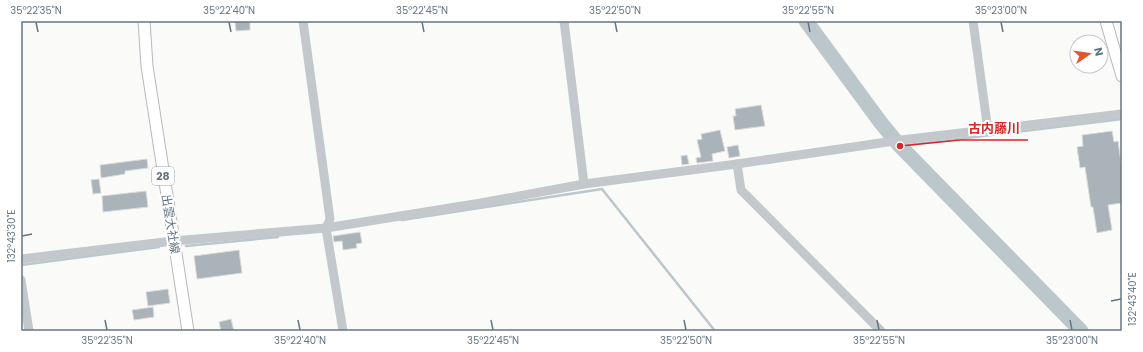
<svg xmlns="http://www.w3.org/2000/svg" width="1143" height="352" font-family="Poppins,'Noto Sans JP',sans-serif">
  <rect width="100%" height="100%" fill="#fafaf8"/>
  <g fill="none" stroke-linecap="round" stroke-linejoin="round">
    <!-- stream -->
    <g stroke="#bbc7cb" stroke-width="2.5">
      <polyline points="900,146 1122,119"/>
      <polyline points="402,220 602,189 715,331"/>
      <polyline points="186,246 278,237"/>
      <polyline points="21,265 159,247"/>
    </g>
    <!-- river -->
    <polyline stroke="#bbc7cb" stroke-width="15" points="806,21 881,123 900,146 1081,331"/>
  </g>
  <!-- building -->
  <g fill="#aab3b9" stroke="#dcdcda">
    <polygon points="235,21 250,21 250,30 236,31"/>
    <polygon points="761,105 765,126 735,130 733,116 736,116 735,109"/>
    <polygon points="720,130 725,151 712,154 713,161 697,163 696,158 701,157 697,140 702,139 701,134"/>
    <polygon points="1112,131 1114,142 1118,141 1122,169 1122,203 1108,205 1112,230 1097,233 1093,207 1091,207 1085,167 1080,168 1077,147 1083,146 1082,135"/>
    <polygon points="738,145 740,156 729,158 727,147"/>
    <polygon points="687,155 689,164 682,165 681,156"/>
    <polygon points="147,159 148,168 125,171 125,174 101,178 100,165"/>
    <polygon points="99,179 101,193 93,194 91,180"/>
    <polygon points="146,191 148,207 103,212 102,196"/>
    <polygon points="360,232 362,243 356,244 357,248 343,250 342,241 334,242 333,236"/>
    <polygon points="239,250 242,273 197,279 194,256"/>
    <polygon points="168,289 170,303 148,306 146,292"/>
    <polygon points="153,307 154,317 134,320 132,310"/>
    <polygon points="231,319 234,331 221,331 219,322"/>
  </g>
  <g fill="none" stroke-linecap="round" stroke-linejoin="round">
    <defs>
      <g id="major">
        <polyline points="144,21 147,66 188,331"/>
        <polyline points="1106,21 1122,76"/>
      </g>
    </defs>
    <!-- major casing -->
    <use href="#major" stroke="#b5babe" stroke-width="13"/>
    <!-- minor -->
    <g stroke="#c3c8cc" stroke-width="9">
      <polyline points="303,21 330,219 326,228 343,331"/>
      <polyline points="564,21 584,184"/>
      <polyline points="973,21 988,131"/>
      <polyline points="737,164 741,190 881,331"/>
      <polyline points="21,259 173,241 326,228 481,203 584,184 737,164 901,140 1122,114"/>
      <polyline points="21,280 29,331"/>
    </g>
    <!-- major -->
    <use href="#major" stroke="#fff" stroke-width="11"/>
  </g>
  <!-- ticks -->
  <path fill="none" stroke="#657683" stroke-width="1.5" d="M36,22L38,32M229,22L231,32M422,22L424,32M615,22L617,32M808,22L810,32M1001,22L1003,32M22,236L32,234M1111,301L1121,299M105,320L107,330M298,320L300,330M491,320L493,330M684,320L686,330M877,320L879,330M1070,320L1072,330"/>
  <g text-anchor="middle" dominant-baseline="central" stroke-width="4" stroke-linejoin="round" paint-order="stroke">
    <!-- shield labels -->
    <rect fill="#fff" stroke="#939fa8" stroke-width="1" x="152" y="167" width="22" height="18" rx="3"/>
    <g font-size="11" font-weight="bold" fill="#657683">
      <text x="163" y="176">28</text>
    </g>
    <!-- street labels -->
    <g font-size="12" fill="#657683" stroke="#fff">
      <text transform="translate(171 224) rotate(81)">出雲大社線</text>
    </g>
  </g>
  <!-- callouts -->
  <path fill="none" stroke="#d62828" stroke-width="1.5" d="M900 146L960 140H1028"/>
  <circle fill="#d62828" stroke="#fff" stroke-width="1.5" cx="900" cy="146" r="4"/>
  <g font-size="13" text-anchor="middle" font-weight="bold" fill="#d62828" stroke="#fff" stroke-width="4" stroke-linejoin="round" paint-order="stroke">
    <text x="994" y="133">古内藤川</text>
  </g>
  <!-- border -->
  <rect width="1143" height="352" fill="none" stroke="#ffffff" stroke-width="44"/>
  <!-- north arrow -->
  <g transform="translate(1089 54) rotate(77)"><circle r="19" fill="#ffffff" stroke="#c1c8cd"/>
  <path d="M0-3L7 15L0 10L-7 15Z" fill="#e4572e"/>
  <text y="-6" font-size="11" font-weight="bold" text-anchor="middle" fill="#657683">N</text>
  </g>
  <rect x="22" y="22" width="1099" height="308" fill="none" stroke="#657683" stroke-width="1.5"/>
  <g font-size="10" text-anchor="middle" fill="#657683">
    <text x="36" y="14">35°22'35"N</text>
    <text x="229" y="14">35°22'40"N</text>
    <text x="422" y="14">35°22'45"N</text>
    <text x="615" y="14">35°22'50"N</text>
    <text x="808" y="14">35°22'55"N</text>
    <text x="1001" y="14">35°23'00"N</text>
    <text transform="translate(11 236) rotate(-90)" y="4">132°43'30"E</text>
    <text transform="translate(1132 299) rotate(-90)" y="4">132°43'40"E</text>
    <text x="107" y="344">35°22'35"N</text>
    <text x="300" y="344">35°22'40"N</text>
    <text x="493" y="344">35°22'45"N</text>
    <text x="686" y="344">35°22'50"N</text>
    <text x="879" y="344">35°22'55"N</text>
    <text x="1072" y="344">35°23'00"N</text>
  </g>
</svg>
